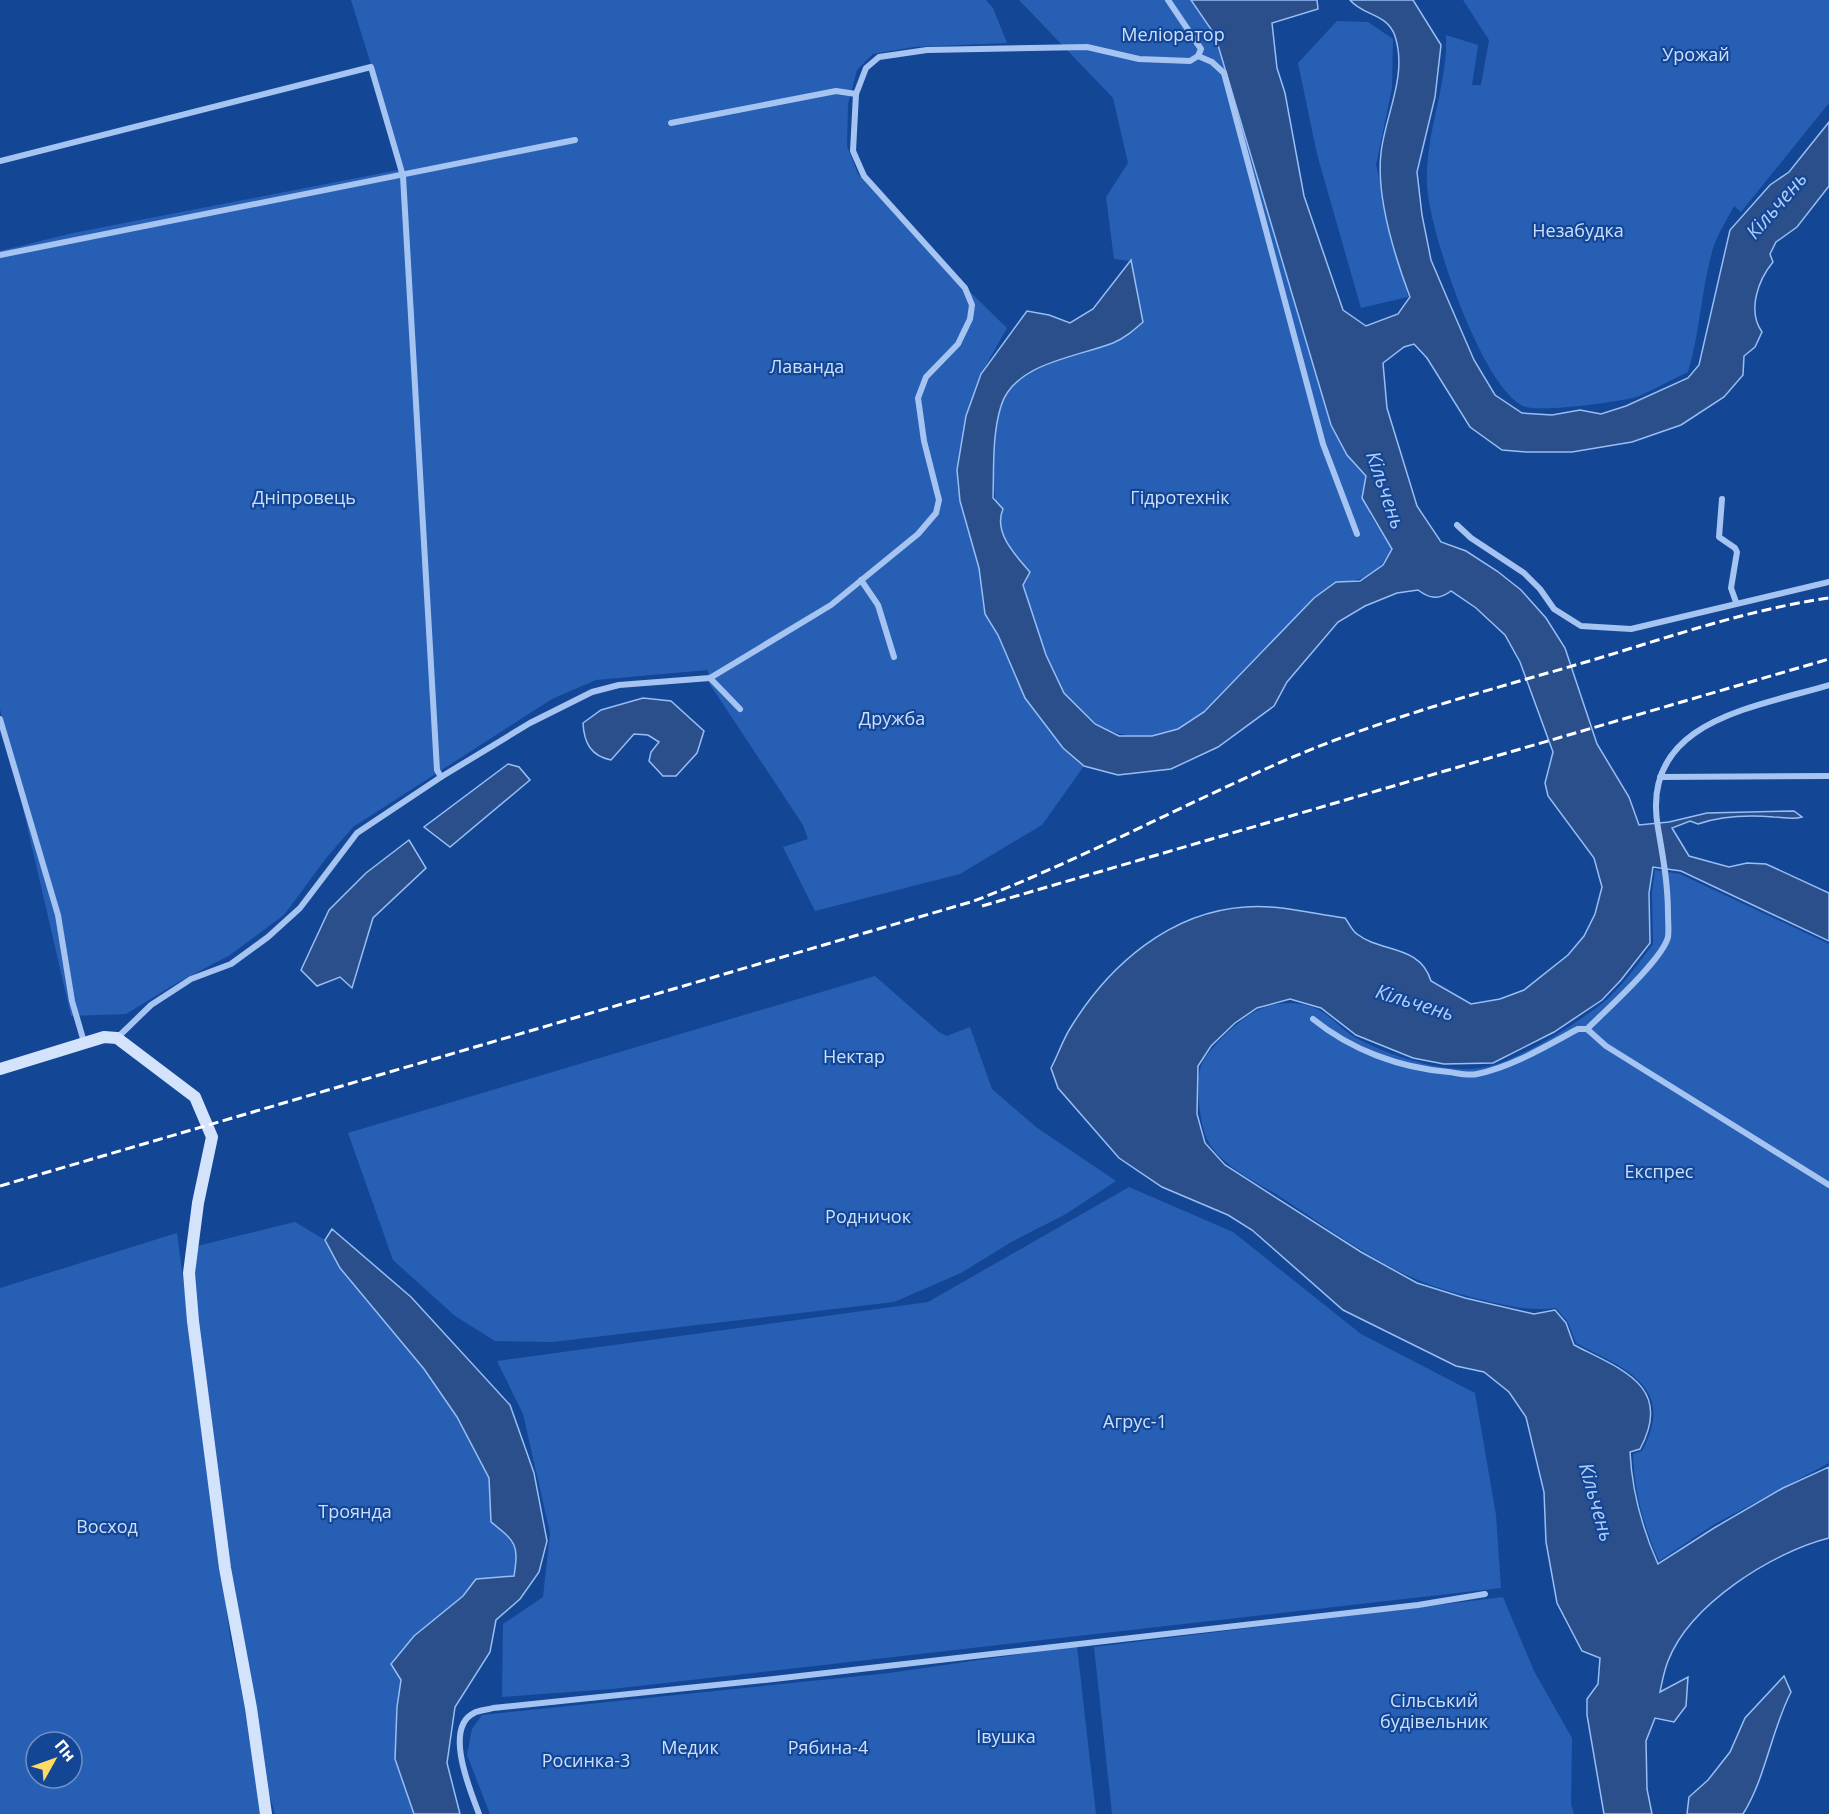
<svg xmlns="http://www.w3.org/2000/svg" width="1829" height="1814" font-family="'Open Sans',sans-serif">
  <rect width="100%" height="100%" fill="#144696"/>
  <!-- green -->
  <g fill="#275fb5" fill-rule="evenodd">
    <polygon points="351,0 986,0 993,8 1007,43 914,47 873,54 857,70 848,104 847,146 858,174 924,247 1007,328 981,374 966,416 957,470 960,501 979,567 985,614 998,635 1025,698 1063,748 1084,766 1042,825 960,874 815,911 783,847 808,839 803,825 709,683 708,670 596,680 552,699 353,827 327,857 284,915 230,955 177,983 126,1014 71,1016 0,709 0,251 73,233 403,169"/>
    <path d="M1019,0H1191L1215,35L1347,455L1366,476L1370,515L1392,549C1377,575 1364,581 1336,582L1204,712C1195,718 1186,726 1177,729C1132,746 1091,732 1064,692C1043,661 1034,620 1023,585L1030,572C1020,560 1009,548 1003,534C990,504 989,415 1009,389C1018,376 1038,369 1052,363L1131,261L1114,259L1106,197L1128,163L1113,98Z"/>
    <path d="M1463,0H1829V103L1741,212L1734,206C1727,220 1716,236 1712,252C1701,292 1700,332 1688,372C1672,379 1656,389 1639,396C1622,402 1543,412 1526,407C1483,393 1428,228 1427,184C1425,133 1448,86 1446,35L1478,45L1472,85H1481L1489,40Z"/>
    <polygon points="1337,21 1368,22 1393,39 1392,88 1376,165 1408,297 1361,308 1317,154 1298,63"/>
    <path d="M1655,870L1680,874L1829,944V1463L1713,1525L1659,1561C1644,1526 1634,1492 1633,1454L1642,1451C1677,1386 1625,1369 1576,1343L1568,1322L1556,1308C1532,1311 1514,1307 1491,1302C1467,1296 1441,1290 1418,1280C1369,1259 1324,1225 1279,1196C1257,1182 1221,1166 1208,1141C1200,1126 1195,1083 1201,1066C1207,1049 1241,1018 1258,1010C1278,1001 1302,1001 1321,1011C1334,1019 1344,1032 1358,1039C1393,1057 1454,1078 1494,1065C1528,1054 1576,1024 1604,1002C1623,985 1638,964 1653,944L1652,893Z"/>
    <polygon points="875,976 940,1033 947,1036 970,1027 992,1089 1036,1127 1116,1181 1066,1214 1013,1241 961,1273 894,1302 552,1342 495,1341 455,1316 393,1260 348,1133"/>
    <polygon points="1129,1187 1233,1232 1361,1334 1475,1393 1496,1515 1501,1588 612,1689 502,1697 503,1624 543,1597 550,1533 523,1414 497,1361 928,1302"/>
    <path d="M295,1222L325,1240L340,1268L424,1369L457,1417L489,1478L491,1522C516,1543 518,1543 514,1576L476,1579L463,1596L414,1636L401,1680L397,1707L395,1759L414,1814H275L254,1743L241,1675L189,1248Z"/>
    <path d="M177,1233L230,1636L268,1814H0V1288ZM36,1742H72V1778H36Z"/>
    <polygon points="1503,1597 1534,1671 1572,1738 1571,1804 1574,1814 1112,1814 1094,1647"/>
    <polygon points="1077,1646 1096,1814 490,1814 467,1755 472,1729 482,1715 889,1673"/>
  </g>
  <!-- water -->
  <g fill="#2b4f8a" stroke="#97bef5" stroke-width="1.5">
    <path d="M1191,0H1317L1318,9L1272,23L1277,68L1285,93L1304,196L1343,310L1366,326L1398,314L1410,297C1395,257 1376,196 1381,153C1385,115 1408,76 1395,36C1387,13 1363,16 1350,0H1413L1441,45L1435,97L1417,172L1422,215L1431,260L1445,293L1474,360L1495,395L1522,413L1552,415L1580,410L1601,414L1626,406L1688,378L1699,365L1730,230L1770,185L1789,172L1829,122V186L1797,227L1776,242L1770,254L1773,262C1758,280 1747,311 1762,332L1755,347L1744,356L1743,375L1724,397L1681,425L1632,442L1572,452H1527L1502,450L1470,427L1427,358L1414,344L1404,347L1383,363L1387,408L1417,506L1441,542L1466,551L1497,571L1521,590L1546,618L1565,648L1597,744L1629,797L1639,825L1669,822L1707,813L1794,811L1802,817C1791,820 1785,817 1774,817C1750,815 1721,816 1698,824L1690,821L1672,828L1689,856L1729,867L1747,863L1766,864L1829,893V941L1681,871L1653,867L1649,893L1650,943L1621,980L1602,1000L1554,1032L1493,1063L1444,1064L1413,1058L1356,1035L1321,1008L1290,999L1257,1008L1235,1023L1211,1046L1198,1066L1197,1114L1205,1143L1225,1165L1361,1252L1417,1283L1465,1298L1534,1314L1555,1310L1566,1323L1574,1345C1621,1369 1674,1386 1640,1449L1630,1452C1632,1492 1642,1528 1658,1564L1714,1528L1783,1488L1829,1467V1538C1773,1552 1690,1604 1668,1661C1664,1671 1662,1682 1660,1692L1688,1677L1686,1706L1674,1722L1655,1718L1646,1741L1647,1789L1652,1814H1604L1587,1715V1699L1598,1684L1600,1658L1582,1651L1557,1603L1546,1542L1544,1492L1526,1417L1509,1392L1484,1372L1456,1366L1343,1310L1252,1230L1228,1215L1162,1187L1119,1158L1058,1088L1051,1068C1058,1055 1063,1039 1071,1027C1109,965 1170,912 1245,907C1278,904 1312,914 1345,918C1349,923 1352,931 1357,934C1381,953 1420,944 1431,981L1471,1004L1500,999L1524,990L1568,955L1584,936L1595,914L1602,887L1594,858L1548,796L1545,783L1553,752L1520,662L1505,635L1476,608L1451,591C1439,600 1430,599 1418,590L1397,593L1365,606L1338,622L1287,682L1274,706L1218,747L1171,769L1118,775L1084,766L1063,748L1025,698L998,635L985,614L979,568L960,501L957,470L966,416L981,374L1027,311L1049,315L1070,323L1093,309L1131,260L1143,322C1134,330 1125,338 1113,343C1077,357 1014,363 1001,406C992,435 994,467 993,498L1003,509C993,532 1015,555 1030,572L1023,585L1046,655L1064,693L1095,724L1119,736H1152L1178,729L1204,712L1314,598L1336,582L1360,581L1383,565L1392,549L1362,498L1366,476L1347,455L1331,425L1215,35Z"/>
    <path d="M643,698L671,701L704,731L697,753L676,776H663L649,761L651,752L659,742L648,735L634,734L611,760C591,756 584,743 583,723L601,710Z"/>
    <polygon points="508,764 519,767 530,780 450,847 424,827"/>
    <polygon points="409,840 426,868 373,918 352,988 340,977 317,986 301,970 329,910 366,873"/>
    <path d="M332,1229L411,1297L510,1405L534,1473L547,1541L539,1572L520,1599L496,1620L490,1652L455,1707L447,1763L460,1814H414L395,1759L397,1707L401,1680L391,1664L414,1636L463,1596L476,1579L514,1576C519,1544 516,1542 491,1522L489,1478L457,1417L424,1369L340,1268L325,1240Z"/>
    <path d="M1784,1676L1791,1692C1771,1731 1766,1777 1743,1814H1687L1689,1797L1708,1780L1730,1752L1745,1718Z"/>
  </g>
  <g fill="none" stroke-linecap="round" stroke-linejoin="round">
    <!-- street -->
    <g stroke="#a5c4f2" stroke-width="6">
      <polyline points="1198,56 1212,62 1224,73 1323,444 1357,534"/>
      <polyline points="671,123 836,91 856,94"/>
      <polyline points="0,161 371,67 403,176 437,770 441,777"/>
      <polyline points="0,255 575,140"/>
      <polyline points="1722,499 1719,537 1735,548 1737,552 1731,588 1736,602"/>
      <polyline points="1457,525 1471,538 1524,573 1540,589 1554,609 1581,626 1631,629 1829,582"/>
      <polyline points="861,580 878,605 894,657"/>
      <polyline points="710,678 740,709"/>
      <polyline points="0,719 58,915 72,1001 84,1042"/>
      <polyline points="1660,777 1829,776"/>
      <path d="M1313,1019C1351,1050 1400,1068 1449,1072C1457,1073 1468,1076 1477,1074C1512,1067 1546,1046 1578,1029H1587L1606,1046L1829,1185"/>
      <path d="M1587,1029C1605,1011 1663,959 1668,937C1669,930 1668,921 1668,914C1668,884 1663,857 1658,828C1639,721 1753,708 1829,685"/>
      <polyline points="117,1038 151,1005 191,979 231,964 268,937 300,908 357,833 441,777 530,723 592,692 619,685 710,678 831,605 918,534 936,513 939,500 924,441 918,398 926,377 958,344 970,319 972,305 965,288 864,176 853,151 856,94 866,68 879,57 927,50 1087,47 1139,59 1190,61 1198,56 1201,49 1168,0"/>
      <path d="M479,1814C471,1792 443,1728 474,1713C479,1710 487,1710 493,1708L765,1680L1418,1605L1485,1594"/>
    </g>
    <!-- secondary -->
    <polyline stroke="#d4e3fc" stroke-width="12" points="0,1069 104,1037 117,1038 195,1097 212,1137 198,1203 189,1273 193,1321 225,1568 251,1708 266,1814"/>
    <!-- rail -->
    <g stroke="#fff" stroke-width="3" stroke-dasharray="10 4.5" stroke-linecap="butt">
      <polyline points="982,906 1829,659"/>
      <path d="M0,1186L974,901C1075,862 1171,811 1270,767C1372,721 1479,693 1586,662C1667,638 1745,610 1829,598"/>
    </g>
  </g>
  <g text-anchor="middle" dominant-baseline="central" stroke-width="4.5" stroke-linejoin="round" paint-order="stroke">
    <!-- park labels -->
    <g font-size="18" fill="#cce0fd" stroke="#144696">
      <text x="1173" y="34">Меліоратор</text>
      <text x="1696" y="54">Урожай</text>
      <text x="1578" y="230">Незабудка</text>
      <text x="807" y="366">Лаванда</text>
      <text x="304" y="497">Дніпровець</text>
      <text x="1180" y="497">Гідротехнік</text>
      <text x="892" y="718">Дружба</text>
      <text x="854" y="1056">Нектар</text>
      <text x="1659" y="1171">Експрес</text>
      <text x="868" y="1216">Родничок</text>
      <text x="1135" y="1421">Агрус-1</text>
      <text x="355" y="1511">Троянда</text>
      <text x="107" y="1526">Восход</text>
      <text x="1434" y="1700">Сільський<tspan x="1434" dy="21">будівельник</tspan></text>
      <text x="1006" y="1736">Івушка</text>
      <text x="690" y="1747">Медик</text>
      <text x="828" y="1747">Рябина-4</text>
      <text x="586" y="1760">Росинка-3</text>
    </g>
    <!-- water labels -->
    <g font-size="20" font-style="italic" fill="#b1cef9" stroke="#144696">
      <text transform="translate(1776 205) rotate(-49)">Кільчень</text>
      <text transform="translate(1386 490) rotate(71)">Кільчень</text>
      <text transform="translate(1415 1002) rotate(17)">Кільчень</text>
      <text transform="translate(1597 1502) rotate(74)">Кільчень</text>
    </g>
  </g>
  <!-- north arrow -->
  <g transform="translate(54 1760) rotate(50)"><circle r="28" fill="#144696" stroke="#7290c0" stroke-width="1.5"/>
  <path d="M0-4.5L10 22L0 15L-10 22Z" fill="#ffdb66"/>
  <text y="-9" font-size="16" font-weight="bold" text-anchor="middle" fill="#ffffff">Пн</text>
  </g>
</svg>
